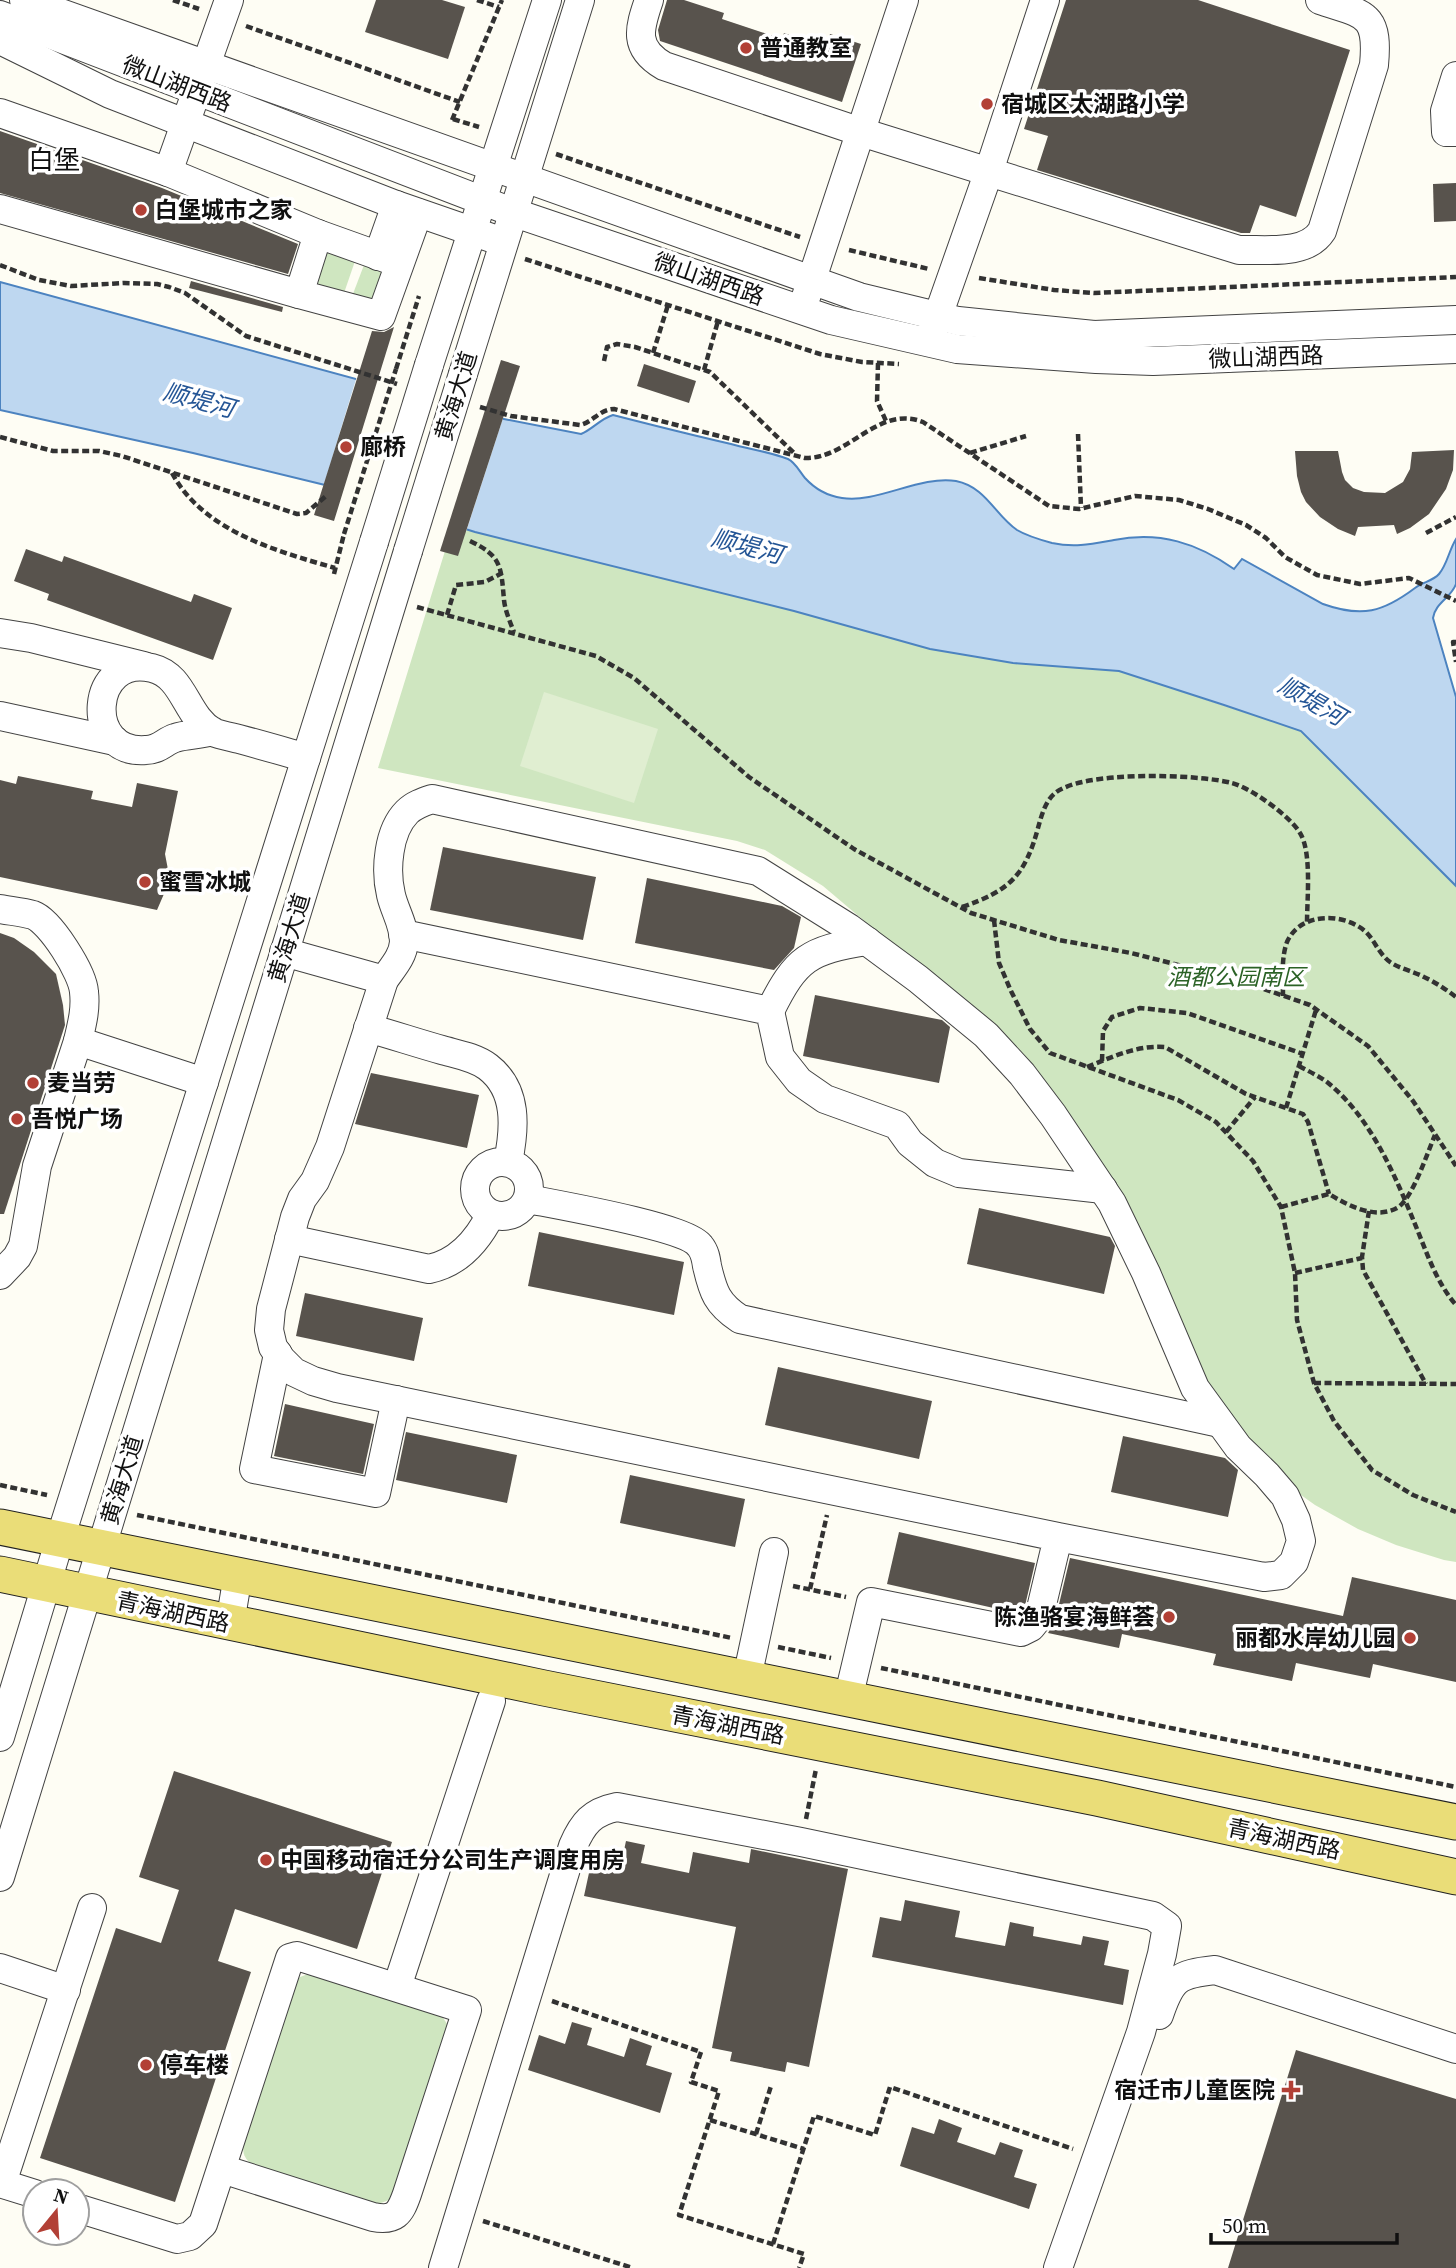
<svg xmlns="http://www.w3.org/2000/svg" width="1456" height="2268" font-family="'Source Serif 4','Noto Sans SC',serif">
  <rect width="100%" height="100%" fill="#fefdf4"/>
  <!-- green -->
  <g fill="#cfe6c0">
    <polygon points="323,250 355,261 343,296 310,287"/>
    <polygon points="364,265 386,272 375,307 351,299"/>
    <polygon points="453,525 794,611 930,649 1013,663 1119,671 1301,731 1456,886 1456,1562 1444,1560 1396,1545 1358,1529 1315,1505 1287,1485 1202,1384 1128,1213 979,1018 823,886 765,850 737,841 378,768"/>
    <path d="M308,1974L440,2013L449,2027L392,2199L378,2204L252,2165C242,2156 242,2151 245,2138L294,1984L300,1977Z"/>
  </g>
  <!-- pitch -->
  <polygon fill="#e0eed1" points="544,692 658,729 634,803 520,766"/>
  <!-- water -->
  <path fill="#bed7f0" stroke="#4c83c0" stroke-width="2" d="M0,282L499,418L581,434C593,429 600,419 613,415C652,425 692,435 731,444C749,449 770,452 788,459C795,462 800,472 805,478C815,489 828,496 842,498C876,504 920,475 956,481C986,487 995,515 1017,530C1027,536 1041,540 1052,543C1075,548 1092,544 1114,540C1160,531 1197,543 1234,569L1242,559L1323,604C1362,618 1383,612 1415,588C1423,582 1433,581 1439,574C1447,565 1449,550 1456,539V584C1451,598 1435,603 1433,618L1456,697V886L1301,731L1224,705L1119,671L1013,663L930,649L794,611L475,532L325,485L193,453L0,410Z"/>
  <!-- pier -->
  <polygon fill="#fefdf4" points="357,376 504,415 466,532 323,488"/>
  <!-- building -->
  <g fill="#58534d">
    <polygon points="376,0 442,0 465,7 448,59 365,32"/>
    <polygon points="667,0 684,0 724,13 722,19 782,39 784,33 826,48 830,34 861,44 842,102 660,41 658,30"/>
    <polygon points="1066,0 1198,0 1350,50 1296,217 1260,205 1250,233 1241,233 1037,170 1048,136 1024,129"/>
    <polygon points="0,131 162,188 298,244 288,274 0,193"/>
    <polygon points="1456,183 1456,221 1434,222 1433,184"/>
    <polygon points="191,281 283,307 282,312 189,288"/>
    <polygon points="394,327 334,521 314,515 372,331 384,332"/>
    <polygon points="501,360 520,366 458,556 440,551"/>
    <polygon points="644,364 696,381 689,403 637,386"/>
    <polygon points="1454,450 1453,470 1446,489 1429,514 1410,528 1397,534 1394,525 1358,527 1355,536 1338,529 1320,517 1306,502 1301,492 1297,476 1295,451 1338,451 1342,472 1345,480 1353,488 1364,492 1385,493 1403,482 1410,469 1412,452"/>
    <polygon points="26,549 62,562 64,556 191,602 194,594 232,608 213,660 47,600 49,594 14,581"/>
    <polygon points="18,776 93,791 91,799 132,807 137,783 178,791 165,854 170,880 157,910 0,877 0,780 16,784"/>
    <polygon points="443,847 596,877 583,940 430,910"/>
    <polygon points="647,878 782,906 801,917 794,948 774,970 635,943"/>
    <polygon points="0,933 14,938 34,952 56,974 63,1005 65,1025 4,1214 0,1214"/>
    <polygon points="815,995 942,1020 950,1027 939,1083 803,1056"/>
    <polygon points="371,1073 479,1095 467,1148 355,1124"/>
    <polygon points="979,1208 1110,1237 1115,1246 1104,1294 967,1264"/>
    <polygon points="539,1232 684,1262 674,1315 528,1286"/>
    <polygon points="305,1293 423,1318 414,1361 296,1336"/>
    <polygon points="778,1367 932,1401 919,1459 765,1425"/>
    <polygon points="285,1404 374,1424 363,1474 274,1456"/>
    <polygon points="406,1432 517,1455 507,1503 396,1480"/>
    <polygon points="1123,1436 1225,1458 1238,1470 1228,1517 1111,1492"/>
    <polygon points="630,1475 745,1499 735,1547 620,1523"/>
    <polygon points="899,1532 1035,1563 1024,1610 1020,1614 887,1584"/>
    <polygon points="1070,1558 1343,1616 1352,1577 1456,1600 1456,1682 1373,1664 1370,1678 1296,1663 1292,1681 1213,1665 1216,1654 1122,1634 1119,1648 1048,1633 1055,1621"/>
    <polygon points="174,1771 392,1842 357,1949 235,1909 218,1961 251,1972 175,2202 40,2158 116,1928 161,1943 179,1890 139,1877"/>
    <polygon points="626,1841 645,1845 641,1863 689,1873 693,1852 749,1863 751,1849 848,1869 809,2067 787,2062 785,2072 730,2061 732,2052 712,2048 736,1927 584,1896 592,1859 621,1864"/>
    <polygon points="905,1900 960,1911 955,1937 1005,1946 1010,1922 1034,1927 1033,1936 1081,1945 1083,1936 1109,1941 1104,1965 1129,1970 1123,2005 872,1957 880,1917 901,1921"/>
    <polygon points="572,2022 592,2028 587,2045 624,2057 630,2038 652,2046 646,2065 672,2073 660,2113 528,2070 539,2035 565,2044"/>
    <polygon points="1296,2050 1456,2099 1456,2268 1228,2268"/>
    <polygon points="939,2119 962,2128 957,2142 995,2155 1000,2142 1023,2150 1014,2177 1037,2184 1029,2209 900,2166 912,2127 934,2134"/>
  </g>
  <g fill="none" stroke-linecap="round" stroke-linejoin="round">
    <defs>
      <g id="minor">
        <polyline points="24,0 859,297 958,321 1094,335 1456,320"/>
        <path d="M649,0C639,29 633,48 664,66L861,132L1239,250C1265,249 1306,256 1322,231L1374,65C1379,12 1364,15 1320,0"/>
        <polyline points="0,15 512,212 831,320 957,349 1096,359 1153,361 1456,349"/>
        <polyline points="0,40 110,94 396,205 503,242"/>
        <polyline points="1456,76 1445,111 1446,132 1456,132"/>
        <polyline points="0,113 168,172 318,234 399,263"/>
        <polyline points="168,172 229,0"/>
        <polyline points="0,209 299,294 318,234"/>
        <polyline points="378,256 396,205"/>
        <polyline points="299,294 381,316 418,213"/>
        <polyline points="806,297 904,0"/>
        <polyline points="932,333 989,171 1045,0"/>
        <polyline points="429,365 547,0"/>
        <polyline points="463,374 580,0"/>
        <polyline points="0,633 31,638 144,666"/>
        <polyline points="0,716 115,741"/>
        <path d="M212,731C200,735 187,734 175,738C165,741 159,750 146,750C82,755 90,653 152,668C185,676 185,716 213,732C220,735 231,737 239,739C261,745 283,751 306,758"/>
        <path d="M0,909C11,911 23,912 33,915C50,921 83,973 84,992C86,1009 82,1024 78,1041L204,1082"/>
        <polyline points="403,934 770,1011 780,1057 799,1081 825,1099 897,1125 910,1143 935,1163 959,1173 1103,1189"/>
        <polyline points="284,952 384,980"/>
        <path d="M770,1011C796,958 809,950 867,941"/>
        <path d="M368,1028C393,1035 417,1043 442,1050C456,1054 475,1057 488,1067C518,1090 515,1128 508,1162"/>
        <circle cx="502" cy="1189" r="27"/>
        <path d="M528,1199C558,1205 686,1227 700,1246C705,1252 706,1259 707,1266C713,1292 717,1304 740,1319L1220,1423"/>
        <path d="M289,1239L429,1269C458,1263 478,1240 491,1214"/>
        <polyline points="0,1275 17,1257 23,1246 37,1166 78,1041"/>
        <polyline points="278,1354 254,1469 376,1493 396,1400"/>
        <polyline points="230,1623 238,1575"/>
        <polyline points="747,1678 774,1552"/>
        <path d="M848,1699L871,1602L1021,1632L1031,1627L1039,1617L1058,1537L1264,1577L1281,1575L1294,1562L1301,1541L1296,1520L1285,1496L1267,1475L1238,1447L1195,1388L1146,1273L1112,1203L1053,1115L1022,1074L986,1035L918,979L849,928L758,871L432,799C423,802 414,805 407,812C388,831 385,870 391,895C395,912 404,924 404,942C403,957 392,968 384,980L330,1147L315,1181L302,1199L295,1217L271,1309L269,1330L273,1347L281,1359L294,1372L313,1381L337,1388L1058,1537"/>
        <polyline points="0,1737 60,1539 374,542"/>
        <polyline points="0,1877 408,551"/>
        <polyline points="0,1968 66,1990"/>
        <polyline points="397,1987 491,1701"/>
        <path d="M1159,2015C1171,1979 1177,1974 1215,1970L1456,2049"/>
        <polyline points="0,2183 35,2194"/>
        <polyline points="2,2183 92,1908"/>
        <path d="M77,2208L177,2239L190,2236L203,2224L290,1958L297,1956L467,2010L407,2194C400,2214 395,2221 373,2217L222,2169"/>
        <path d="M443,2268L573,1846C583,1823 592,1812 617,1807L801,1842L1153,1916L1167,1926L1162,1954L1141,2032L1058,2268"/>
      </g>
      <g id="major">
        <polyline points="0,1527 1456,1822"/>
        <polyline points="0,1574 544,1688 1097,1798 1456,1877"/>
      </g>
    </defs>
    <!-- minor casing -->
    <use href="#minor" stroke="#434343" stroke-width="30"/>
    <!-- major casing -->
    <use href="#major" stroke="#212121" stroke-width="37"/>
    <!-- path -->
    <g stroke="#323232" stroke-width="4.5" stroke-dasharray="7 3.5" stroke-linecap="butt">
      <polyline points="173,0 199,9"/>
      <polyline points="477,0 499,7"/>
      <polyline points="246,26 460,102"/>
      <polyline points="453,119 479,127"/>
      <polyline points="452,120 502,0"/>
      <polyline points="556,154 800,237"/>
      <polyline points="849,250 929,269"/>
      <polyline points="525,259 820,354 862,362 899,364"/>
      <polyline points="0,265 39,280 71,286 124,283 157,284 169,287 185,293 246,336 397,384"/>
      <polyline points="979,278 1054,290 1094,293 1456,277"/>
      <polyline points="653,353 668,305"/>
      <polyline points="604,361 607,347 617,344 635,347 710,372 794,453"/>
      <polyline points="878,363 877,401 886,421"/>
      <polyline points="396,369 419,296"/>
      <polyline points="704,370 718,321"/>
      <path d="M480,407L511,416L580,425C593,422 600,409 614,409L805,458C849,459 878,404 923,422L1049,506L1079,509L1135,496L1179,500L1208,509L1246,525L1266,538L1285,557L1317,575L1360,584L1409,578L1456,601"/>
      <polyline points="1078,434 1081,508"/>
      <polyline points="0,437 53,451 99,451 122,456 297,514 306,513 326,496"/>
      <polyline points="970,453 1026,436"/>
      <path d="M172,473C203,531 276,551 335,568"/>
      <polyline points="1426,533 1456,517"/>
      <path d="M470,541C502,556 501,567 504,600C505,610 510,622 514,632"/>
      <polyline points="334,574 344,534"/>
      <polyline points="417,607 596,656 634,678 749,777 854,849 971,913 1059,940 1131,953 1238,980 1310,1005 1368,1046 1413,1101 1456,1166"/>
      <polyline points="447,615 456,585 485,582 502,573"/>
      <polyline points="1456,642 1453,642 1456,662"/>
      <path d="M962,907C1009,891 1025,876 1038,828C1041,817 1045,802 1054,794C1080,770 1198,774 1232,783C1251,788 1290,816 1300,833C1312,852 1307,899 1307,923"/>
      <polyline points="994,920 999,963 1011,991 1030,1029 1050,1053 1178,1100 1216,1122 1253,1161 1281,1207 1295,1273 1297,1320 1314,1383 1334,1421 1372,1470 1413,1495 1456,1512"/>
      <path d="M1283,996C1283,979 1281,958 1287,942C1300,912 1344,912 1366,932C1375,941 1379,954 1390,962C1400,969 1413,971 1424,977C1435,982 1447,990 1456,997"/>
      <polyline points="1102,1061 1103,1031 1112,1017 1140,1008 1187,1013 1303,1054"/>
      <path d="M1299,1066C1308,1071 1319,1076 1327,1082C1372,1118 1396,1178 1417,1229C1428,1256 1437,1283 1456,1305"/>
      <path d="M1087,1067C1112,1057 1137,1045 1165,1047L1246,1094L1303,1114L1308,1122L1329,1194"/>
      <polyline points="1286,1108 1316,1010"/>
      <polyline points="1226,1132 1255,1097"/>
      <path d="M1281,1207L1329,1194C1347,1205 1375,1220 1397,1208C1412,1200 1428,1151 1435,1135"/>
      <polyline points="1369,1211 1362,1257 1363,1270 1426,1384"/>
      <polyline points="1295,1273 1362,1258"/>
      <polyline points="1314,1383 1456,1384"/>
      <polyline points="0,1485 47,1495"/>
      <polyline points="137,1515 732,1638"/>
      <polyline points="793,1586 846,1597"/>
      <polyline points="810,1589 827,1515"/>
      <polyline points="778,1647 831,1658"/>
      <polyline points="881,1668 1456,1787"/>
      <polyline points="806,1819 816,1769"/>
      <polyline points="552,2001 701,2052 691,2082 719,2091 679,2215 804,2254 799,2268"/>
      <polyline points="710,2120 804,2149"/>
      <polyline points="756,2134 771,2086"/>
      <polyline points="483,2221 633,2268"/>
      <polyline points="773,2244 814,2116 875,2135 890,2087 1073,2149"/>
    </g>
    <!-- minor -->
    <use href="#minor" stroke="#fff" stroke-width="28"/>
    <!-- major -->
    <use href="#major" stroke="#eadd78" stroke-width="35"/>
    <defs>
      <g id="minor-bridge">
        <polyline points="374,542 429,365"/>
        <polyline points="408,551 463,374"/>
      </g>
    </defs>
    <!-- minor-bridge casing -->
    <use href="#minor-bridge" stroke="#434343" stroke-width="30" stroke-linecap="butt"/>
    <!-- path-bridge -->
    <polyline stroke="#323232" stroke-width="4.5" stroke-dasharray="7 3.5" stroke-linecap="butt" points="344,534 396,369"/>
    <!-- minor-bridge -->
    <use href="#minor-bridge" stroke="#fff" stroke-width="28"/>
  </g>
  <!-- markers -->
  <g fill="#b24036" stroke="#fff" stroke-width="2.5">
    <circle cx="746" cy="48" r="7"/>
    <circle cx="987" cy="104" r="7"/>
    <circle cx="141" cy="210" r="7"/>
    <circle cx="346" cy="447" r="7"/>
    <circle cx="145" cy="882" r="7"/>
    <circle cx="33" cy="1083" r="7"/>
    <circle cx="17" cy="1119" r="7"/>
    <circle cx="1169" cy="1617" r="7"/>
    <circle cx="1410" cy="1638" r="7"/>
    <circle cx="266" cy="1860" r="7"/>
    <circle cx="146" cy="2065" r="7"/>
    <path d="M1287.5 2079.5h7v7h7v7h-7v7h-7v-7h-7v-7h7z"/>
  </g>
  <g text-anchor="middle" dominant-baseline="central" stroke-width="7" stroke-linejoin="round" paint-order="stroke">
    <!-- poi labels -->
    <g font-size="23" font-weight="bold" fill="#101010" stroke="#fff" text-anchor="start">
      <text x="760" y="48">普通教室</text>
      <text x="1001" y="104">宿城区太湖路小学</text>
      <text x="155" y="210">白堡城市之家</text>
      <text x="360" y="447">廊桥</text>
      <text x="159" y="882">蜜雪冰城</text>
      <text x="47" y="1083">麦当劳</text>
      <text x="31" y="1119">吾悦广场</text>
      <text x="1155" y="1617" text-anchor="end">陈渔骆宴海鲜荟</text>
      <text x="1396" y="1638" text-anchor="end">丽都水岸幼儿园</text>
      <text x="280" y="1860">中国移动宿迁分公司生产调度用房</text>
      <text x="160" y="2065">停车楼</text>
      <text x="1275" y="2090" text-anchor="end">宿迁市儿童医院</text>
    </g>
    <!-- street labels -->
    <g font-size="23" fill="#101010" stroke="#fff">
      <text transform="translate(177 84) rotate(21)">微山湖西路</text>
      <text transform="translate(709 279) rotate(19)">微山湖西路</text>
      <text transform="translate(1266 357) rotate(-2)">微山湖西路</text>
      <text transform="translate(456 396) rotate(-73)">黄海大道</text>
      <text transform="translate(289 938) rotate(-73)">黄海大道</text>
      <text transform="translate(122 1480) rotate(-73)">黄海大道</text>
      <text transform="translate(173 1612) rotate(12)">青海湖西路</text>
      <text transform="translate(728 1725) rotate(11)">青海湖西路</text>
      <text transform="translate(1284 1839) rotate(12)">青海湖西路</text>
    </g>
    <!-- park labels -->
    <g font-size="23" font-style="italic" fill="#2b6226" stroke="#fff">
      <text x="1236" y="977">酒都公园南区</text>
    </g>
    <!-- water labels -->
    <g font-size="24" font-style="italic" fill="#255696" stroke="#fff">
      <text transform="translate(199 400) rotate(15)">顺堤河</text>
      <text transform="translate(747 546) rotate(15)">顺堤河</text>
      <text transform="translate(1312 701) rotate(30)">顺堤河</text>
    </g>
    <!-- quarter labels -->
    <g font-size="26" fill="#101010" stroke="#fff">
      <text x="54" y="160">白堡</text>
    </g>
  </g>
  <!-- north arrow -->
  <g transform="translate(56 2212) rotate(18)"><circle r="33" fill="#ffffff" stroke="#9f9f9f" stroke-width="2"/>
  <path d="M0-5L12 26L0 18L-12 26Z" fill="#b24036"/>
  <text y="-10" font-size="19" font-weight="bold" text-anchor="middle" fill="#101010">N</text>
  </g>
  <!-- scale -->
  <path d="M1211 2233v10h186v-10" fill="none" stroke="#101010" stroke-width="3.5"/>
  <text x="1222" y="2233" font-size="21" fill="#101010" stroke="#ffffff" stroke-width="5" paint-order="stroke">50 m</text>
</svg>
